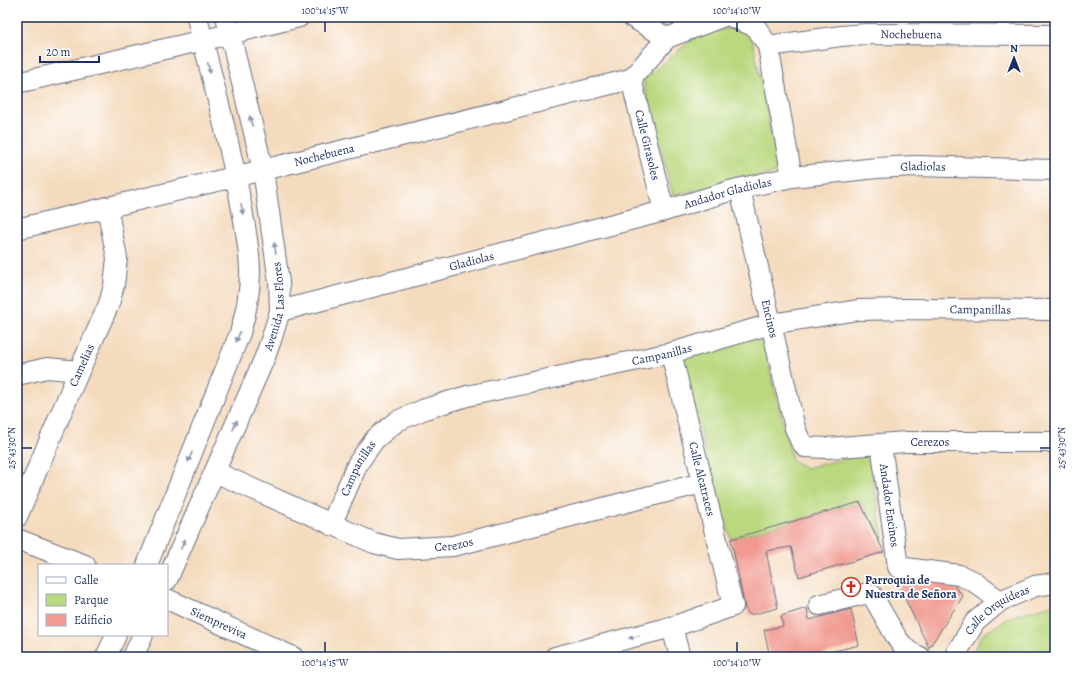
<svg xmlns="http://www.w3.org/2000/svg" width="1072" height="674" font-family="Alegreya,serif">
  <rect width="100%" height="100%" fill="#fff"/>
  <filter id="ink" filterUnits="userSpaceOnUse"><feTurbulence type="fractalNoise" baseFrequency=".025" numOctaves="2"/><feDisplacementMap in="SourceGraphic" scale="8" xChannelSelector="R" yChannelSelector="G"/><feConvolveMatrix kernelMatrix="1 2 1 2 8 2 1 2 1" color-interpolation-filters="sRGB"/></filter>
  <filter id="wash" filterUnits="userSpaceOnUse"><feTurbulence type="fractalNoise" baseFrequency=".012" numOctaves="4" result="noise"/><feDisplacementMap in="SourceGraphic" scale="16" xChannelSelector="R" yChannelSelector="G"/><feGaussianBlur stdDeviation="0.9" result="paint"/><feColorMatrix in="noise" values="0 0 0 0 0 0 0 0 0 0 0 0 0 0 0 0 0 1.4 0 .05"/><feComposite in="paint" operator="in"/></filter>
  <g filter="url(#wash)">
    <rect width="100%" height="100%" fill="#f4dbbe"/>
    <!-- green -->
    <g fill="#bad87e" stroke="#6a846e">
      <path d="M650,17H690C676,26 664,25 650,17Z"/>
      <polygon points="741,28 751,33 779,172 673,195 643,80 704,30"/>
      <polygon points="761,333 792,460 806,468 869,453 883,540 860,502 731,539 710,473 682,353"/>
      <polygon points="1055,604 1055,657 970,657 983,634 1012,616"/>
    </g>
    <g id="blocks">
      <!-- building -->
      <g fill="#f09a90">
        <polygon points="860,502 884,552 799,577 791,547 766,551 778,608 750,615 745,608 731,539"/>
        <polygon points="895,578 950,580 963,596 929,648"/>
        <polygon points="807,608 809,620 851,609 859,645 810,657 770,657 764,630 783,626 781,616"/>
      </g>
    </g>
  </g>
  <g filter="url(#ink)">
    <use href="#blocks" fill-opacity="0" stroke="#676b80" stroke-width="1"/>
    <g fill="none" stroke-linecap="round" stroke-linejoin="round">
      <defs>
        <g id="minor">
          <polyline points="632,17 667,38"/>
          <polyline points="732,17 756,27 768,46 792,177"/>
          <path id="s1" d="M768,46L841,36L866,34L1055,35"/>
          <path id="s2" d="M631,79L664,211"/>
          <polyline points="631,79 667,38 722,17"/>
          <polyline points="17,83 230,34 299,17"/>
          <path id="s3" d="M740,189L795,428L800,440L805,447L827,448L906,442H1055"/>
          <path id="s4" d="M17,229L263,170L631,79"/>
          <path id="s5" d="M280,311L664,211L733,190L792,177L877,168L915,166L1055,170"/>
          <polyline points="17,375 47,368 79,371"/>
          <path id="s6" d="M881,444L898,567L959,575L973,581L1000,601"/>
          <path id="s7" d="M215,472L374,543L398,549L453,546L702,483"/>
          <path id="s8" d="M17,517L79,371L109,304L114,285L117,258L107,207"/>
          <path id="s9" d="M331,525L358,463L375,439L397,421L425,409L467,396L671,353L771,324L858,310L907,309L1055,310"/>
          <polyline points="17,539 85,565"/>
          <path d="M147,565L240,333C246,313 250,293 250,273C250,250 245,226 241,204C230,141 212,79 197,17"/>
          <path id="s10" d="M167,580L265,357L271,340L280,311L279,282L263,170L226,17"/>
          <path id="s11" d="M167,599L293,657"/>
          <polyline points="819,605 864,594 872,595 898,640 908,651 920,657"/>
          <polyline points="672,627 680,657"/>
          <polyline points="106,657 116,635"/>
          <polyline points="133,657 143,635"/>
          <polyline points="555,657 672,627 733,606 671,353"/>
          <path id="s12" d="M954,657L975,622L1000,601L1035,586L1055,583"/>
        </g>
      </defs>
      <!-- minor casing -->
      <use href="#minor" stroke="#676b80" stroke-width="22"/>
      <!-- minor -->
      <use href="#minor" stroke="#fff" stroke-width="20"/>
    </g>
    <!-- one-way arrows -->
    <defs><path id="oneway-solid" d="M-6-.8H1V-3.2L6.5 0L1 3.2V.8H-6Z"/></defs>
    <g fill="#8d97ae">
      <use href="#oneway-solid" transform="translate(209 68) rotate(76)"/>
      <use href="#oneway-solid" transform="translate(251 121) rotate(-104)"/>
      <use href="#oneway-solid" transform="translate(242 209) rotate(80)"/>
      <use href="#oneway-solid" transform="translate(275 248) rotate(-99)"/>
      <use href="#oneway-solid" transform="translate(238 337) rotate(111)"/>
      <use href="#oneway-solid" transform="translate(235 425) rotate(-67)"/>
      <use href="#oneway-solid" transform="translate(190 457) rotate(112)"/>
      <use href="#oneway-solid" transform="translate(183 544) rotate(-66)"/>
      <use href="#oneway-solid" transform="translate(634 637) rotate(166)"/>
    </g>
  </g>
  <!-- ticks -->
  <path fill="none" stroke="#1b2f5e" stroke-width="1.5" d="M325,22V32M737,22V32M22,448H32M1040,448H1050M325,642V652M737,642V652"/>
  <!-- icons -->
  <defs>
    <symbol id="church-ring" viewBox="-11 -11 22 22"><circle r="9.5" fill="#fff" stroke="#c8321e" stroke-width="1.5"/><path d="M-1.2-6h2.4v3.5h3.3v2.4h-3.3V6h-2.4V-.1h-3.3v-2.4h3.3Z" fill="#c8321e"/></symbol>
  </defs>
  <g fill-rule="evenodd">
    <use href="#church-ring" x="840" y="576" width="22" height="22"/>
  </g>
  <g text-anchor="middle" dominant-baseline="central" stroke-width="3.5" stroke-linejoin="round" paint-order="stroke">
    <!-- street labels -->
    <g font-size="12" fill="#1b2f5e" stroke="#fff">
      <text stroke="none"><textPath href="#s1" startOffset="144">Nochebuena</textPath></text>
      <text stroke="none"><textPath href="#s2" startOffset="68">Calle Girasoles</textPath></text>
      <text stroke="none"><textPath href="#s4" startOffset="316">Nochebuena</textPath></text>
      <text stroke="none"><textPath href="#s5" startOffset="661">Gladiolas</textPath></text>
      <text stroke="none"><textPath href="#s5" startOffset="463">Andador Gladiolas</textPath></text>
      <text stroke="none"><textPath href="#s5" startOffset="198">Gladiolas</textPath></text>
      <text stroke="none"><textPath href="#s10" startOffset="296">Avenida Las Flores</textPath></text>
      <text stroke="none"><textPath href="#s9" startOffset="723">Campanillas</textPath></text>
      <text stroke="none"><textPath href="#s3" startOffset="133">Encinos</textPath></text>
      <text stroke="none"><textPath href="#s9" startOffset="399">Campanillas</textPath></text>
      <text stroke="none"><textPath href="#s8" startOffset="165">Camelias</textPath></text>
      <text stroke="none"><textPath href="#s3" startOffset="392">Cerezos</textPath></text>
      <text stroke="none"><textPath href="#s9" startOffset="63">Campanillas</textPath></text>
      <text transform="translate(702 479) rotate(76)">Calle Alcatraces</text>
      <text stroke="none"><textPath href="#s6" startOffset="62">Andador Encinos</textPath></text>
      <text stroke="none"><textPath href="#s7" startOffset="255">Cerezos</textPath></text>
      <text stroke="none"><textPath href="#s12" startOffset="66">Calle Orquídeas</textPath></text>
      <text stroke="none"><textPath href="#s11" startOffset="57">Siempreviva</textPath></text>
    </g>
    <!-- poi labels -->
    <g font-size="12" font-weight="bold" fill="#1b2f5e" stroke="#fff" text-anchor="start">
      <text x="865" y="580">Parroquia de<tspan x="865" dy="14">Nuestra de Señora</tspan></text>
    </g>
  </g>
  <!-- margin -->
  <rect width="1072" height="674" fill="none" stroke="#fff" stroke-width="44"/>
  <!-- legend -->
  <rect x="38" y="564" width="130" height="72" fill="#ffffff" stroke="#a4acbf"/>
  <rect x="46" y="577" width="20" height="6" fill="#ffffff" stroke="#a4acbf"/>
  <text x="74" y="584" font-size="12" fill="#1b2f5e">Calle</text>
  <rect x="46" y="594" width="20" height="12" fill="#bad87e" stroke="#a4acbf"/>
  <text x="74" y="604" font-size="12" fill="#1b2f5e">Parque</text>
  <rect x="46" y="614" width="20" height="12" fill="#f09a90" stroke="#a4acbf"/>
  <text x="74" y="624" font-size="12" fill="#1b2f5e">Edificio</text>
  <!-- north arrow -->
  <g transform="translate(1014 58)" stroke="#ffffff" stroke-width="3" paint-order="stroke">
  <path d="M0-3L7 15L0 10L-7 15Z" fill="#1b2f5e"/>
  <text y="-6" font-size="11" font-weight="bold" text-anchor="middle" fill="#1b2f5e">N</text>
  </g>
  <!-- scale -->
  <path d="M40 56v6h59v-6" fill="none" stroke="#1b2f5e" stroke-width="2"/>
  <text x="46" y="56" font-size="12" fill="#1b2f5e" stroke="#ffffff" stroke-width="3" paint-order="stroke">20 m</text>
  <rect x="22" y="22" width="1028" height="630" fill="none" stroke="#1b2f5e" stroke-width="1.5"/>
  <g font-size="10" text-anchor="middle" fill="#1b2f5e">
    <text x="325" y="14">100°14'15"W</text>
    <text x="737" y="14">100°14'10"W</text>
    <text transform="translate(11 448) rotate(-90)" y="4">25°43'30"N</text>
    <text transform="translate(1061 448) rotate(-90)" y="4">25°43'30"N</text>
    <text x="325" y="666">100°14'15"W</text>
    <text x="737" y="666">100°14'10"W</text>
  </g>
</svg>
